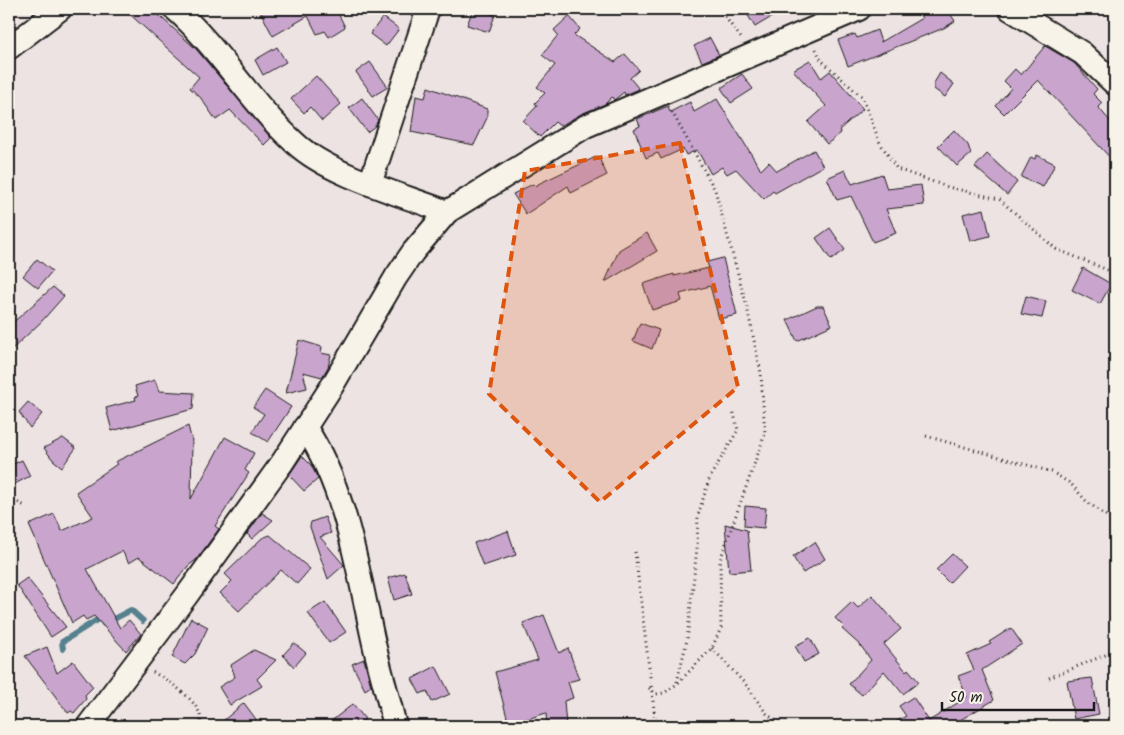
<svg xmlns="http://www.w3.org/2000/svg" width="1124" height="735" font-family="Kalam,sans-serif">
  <rect width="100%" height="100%" fill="#eee3e3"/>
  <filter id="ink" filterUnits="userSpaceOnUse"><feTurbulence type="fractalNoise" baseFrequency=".02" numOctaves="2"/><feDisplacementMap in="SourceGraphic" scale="10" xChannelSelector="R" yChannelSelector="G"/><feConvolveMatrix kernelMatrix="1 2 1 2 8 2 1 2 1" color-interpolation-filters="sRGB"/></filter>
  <g filter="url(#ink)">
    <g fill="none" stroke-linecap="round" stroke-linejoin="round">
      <!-- stream -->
      <polyline stroke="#54818e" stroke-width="6" points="63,649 62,642 100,618 104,624 131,610 143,621"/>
    </g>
    <!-- building -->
    <g fill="#c9a5ce" stroke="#1c1c1c">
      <polygon points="124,9 152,9 196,49 271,138 264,145 230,110 216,120 200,97 190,88 199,77"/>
      <polygon points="259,9 336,9 345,27 329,37 325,31 317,34 308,16 273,36"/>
      <polygon points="473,9 495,15 489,32 467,25"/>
      <polygon points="744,9 785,9 755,27"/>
      <polygon points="928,9 947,9 955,21 944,28 848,66 838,40 855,34 857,38 877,30 881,42 922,18 920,15"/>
      <polygon points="569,16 580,29 574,35 615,62 625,54 639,70 630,78 639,89 625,95 624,92 614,100 612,97 605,104 581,114 560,126 555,122 540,137 523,121 537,106 535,103 545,93 537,87 555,65 542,55 558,35 554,30"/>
      <polygon points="383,17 399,29 386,46 370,34"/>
      <polygon points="710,38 719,55 702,62 694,46"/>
      <polygon points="1045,46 1074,63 1097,89 1093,94 1102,103 1098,107 1115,127 1115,163 1038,80 1004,114 996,106 1011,88 1004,81 1015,69 1021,75"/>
      <polygon points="277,47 286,62 263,75 255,60"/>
      <polygon points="810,60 821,78 830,71 863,109 839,130 841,133 827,144 808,122 826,106 793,70"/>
      <polygon points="370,62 388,87 373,96 356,72"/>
      <polygon points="940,73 954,84 945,97 934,89 934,83"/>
      <polygon points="742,74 753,89 731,103 721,88"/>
      <polygon points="316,76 341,104 322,121 310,107 304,113 291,99"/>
      <polygon points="428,87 487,109 487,118 474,145 411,132 416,96 425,98"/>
      <polygon points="362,98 378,120 375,126 367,132 349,108"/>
      <polygon points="717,99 761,170 769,162 777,171 814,150 823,166 775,193 773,191 764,199 736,169 727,174 722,167 711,174 697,150 686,155 683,149 661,159 658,153 646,158 634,129 640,126 637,119 668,106 670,112 690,102 694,112"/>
      <polygon points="954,130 968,145 971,154 957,166 938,146"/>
      <polygon points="987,154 1017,182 1007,195 975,167"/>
      <polygon points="1037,155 1055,164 1043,187 1021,177 1031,157 1035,159"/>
      <polygon points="598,156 607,175 571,193 568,186 526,214 513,194 533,184 535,186 540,183"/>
      <polygon points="845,170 852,184 882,174 887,189 921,185 924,205 886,209 896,233 873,242 851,196 837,200 827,178"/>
      <polygon points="984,209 990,236 970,241 963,214"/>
      <polygon points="830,228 845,250 831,260 816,238"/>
      <polygon points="647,233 657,251 605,282 619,250"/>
      <polygon points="723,258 737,315 719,319 710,286 680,294 682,301 652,310 643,284 674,274 674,276 709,268 707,262"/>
      <polygon points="37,259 52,271 38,288 23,276"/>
      <polygon points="1083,268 1111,284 1100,304 1072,290"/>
      <polygon points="53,287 64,296 41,322 9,352 9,326"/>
      <polygon points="1026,296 1046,301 1042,318 1021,314"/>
      <polygon points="817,306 823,306 832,325 797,341 787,320"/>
      <polygon points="640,323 659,330 652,349 633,341"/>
      <polygon points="299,340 322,347 321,353 331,355 328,367 322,377 303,372 307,388 286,393"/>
      <polygon points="155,380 159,391 194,393 193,409 112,431 106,408 136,400 135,397 138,396 135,386"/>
      <polygon points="265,390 291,407 268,442 252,432 264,414 253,407"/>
      <polygon points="28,402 42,414 30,428 19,412"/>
      <polygon points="188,426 192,441 191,499 225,437 254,453 245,470 249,473 215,526 219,529 196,560 188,566 174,584 139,557 129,563 122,551 87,569 120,628 129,620 141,634 126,651 94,616 86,620 83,616 72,623 29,525 54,514 62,531 93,517 76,492 117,464 115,462"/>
      <polygon points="63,438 76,448 62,467 53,460 44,448"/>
      <polygon points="302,456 311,465 318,479 304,491 289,475"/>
      <polygon points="22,460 30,476 9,487 9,466"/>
      <polygon points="745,506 766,508 764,528 744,526"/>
      <polygon points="262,513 273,520 252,539 247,534"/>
      <polygon points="325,517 331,533 320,537 344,565 328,579 310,527 311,522"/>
      <polygon points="725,524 747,530 751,570 729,572"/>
      <polygon points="508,531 516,555 483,566 474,543"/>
      <polygon points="270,535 310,569 297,584 281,570 239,611 220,593 232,581 225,574 262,538"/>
      <polygon points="815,542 825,559 803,573 793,557"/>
      <polygon points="952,554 965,566 949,583 936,570"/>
      <polygon points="405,573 412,594 394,600 388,578"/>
      <polygon points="27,578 66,627 51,637 17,585"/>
      <polygon points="872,595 901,629 884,644 906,671 908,669 919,682 903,694 884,671 862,695 849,684 871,660 861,646 842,629 844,627 835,618 852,602 858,608"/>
      <polygon points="325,602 346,632 329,643 308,613"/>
      <polygon points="544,615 559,653 568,648 579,679 568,682 573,698 564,701 566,726 547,726 546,713 509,725 495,672 538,660 523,623"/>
      <polygon points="191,618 208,627 195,654 185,664 172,657"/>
      <polygon points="1011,628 1022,644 982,670 994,700 950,726 889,726 906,716 899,706 913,697 929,721 967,697 958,676 974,670 967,655 991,644 989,642"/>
      <polygon points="810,638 819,654 804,662 795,646"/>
      <polygon points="294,643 306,653 294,667 283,655"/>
      <polygon points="47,647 57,673 73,661 93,687 85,695 86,699 74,713 71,711 68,713 25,656"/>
      <polygon points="254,650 276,660 257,679 262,686 230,705 219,687 235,677 231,665"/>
      <polygon points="364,659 371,686 365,690 352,664"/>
      <polygon points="436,666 450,694 432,702 427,691 420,694 412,679"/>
      <polygon points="1092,678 1099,714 1074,719 1067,681"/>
      <polygon points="244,703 261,726 217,726"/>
      <polygon points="353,704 365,719 356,726 325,726"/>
    </g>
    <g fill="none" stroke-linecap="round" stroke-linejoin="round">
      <defs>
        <g id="minor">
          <polyline points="1010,9 1082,53 1115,84"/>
          <polyline points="9,48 60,9"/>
          <polyline points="370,184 428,9"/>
          <polyline points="447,212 586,126 859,9"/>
          <path d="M305,427C348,492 358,574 375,648C381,674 389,700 395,726"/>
          <path d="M88,726L187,595L282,463L332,386L396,277L413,252L447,212C403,195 329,175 295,143C251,103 218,47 175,9"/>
        </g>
      </defs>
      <!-- minor casing -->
      <use href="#minor" stroke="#1c1c1c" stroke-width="26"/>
      <!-- path -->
      <g stroke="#1c1c1c" stroke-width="3" stroke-dasharray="1 4" stroke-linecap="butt">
        <polyline points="719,9 741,38"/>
        <polyline points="816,49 821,60 862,97 880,143 897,169 948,187 999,199 1056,249 1115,273"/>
        <polyline points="926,436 1052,472 1071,484 1087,502 1115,522"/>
        <polyline points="9,498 25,506"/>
        <polyline points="635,552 656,726"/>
        <polyline points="712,648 747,686 766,713 782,726"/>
        <path d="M153,672C168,681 207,704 200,726"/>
        <polyline points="1049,678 1115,651"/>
        <polyline points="677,682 687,640 697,548 698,515 710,477 738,430 733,410"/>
        <polyline points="649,688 656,694 664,693 677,684 712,648 721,628 720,560 765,434 761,373 746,303 715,190 672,112"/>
      </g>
      <!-- minor -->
      <use href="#minor" stroke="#f7f3e8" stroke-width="22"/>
    </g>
  </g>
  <!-- marked area -->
  <path fill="#de560d" fill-opacity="0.2" stroke="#de560d" stroke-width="4" stroke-dasharray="10 6" stroke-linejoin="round" d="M680,143L738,387L600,502L489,394L525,171Z"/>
  <!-- margin -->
  <rect width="1124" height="735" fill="none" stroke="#f7f3e8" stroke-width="30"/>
  <rect x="15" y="15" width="1094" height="705" fill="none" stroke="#1c1c1c" stroke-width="2" filter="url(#ink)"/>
  <!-- scale -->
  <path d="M942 702v8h152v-8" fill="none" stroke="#1c1c1c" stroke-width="2.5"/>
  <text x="949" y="702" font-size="15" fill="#1c1c1c" stroke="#f7f3e8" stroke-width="4" paint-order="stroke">50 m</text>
</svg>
